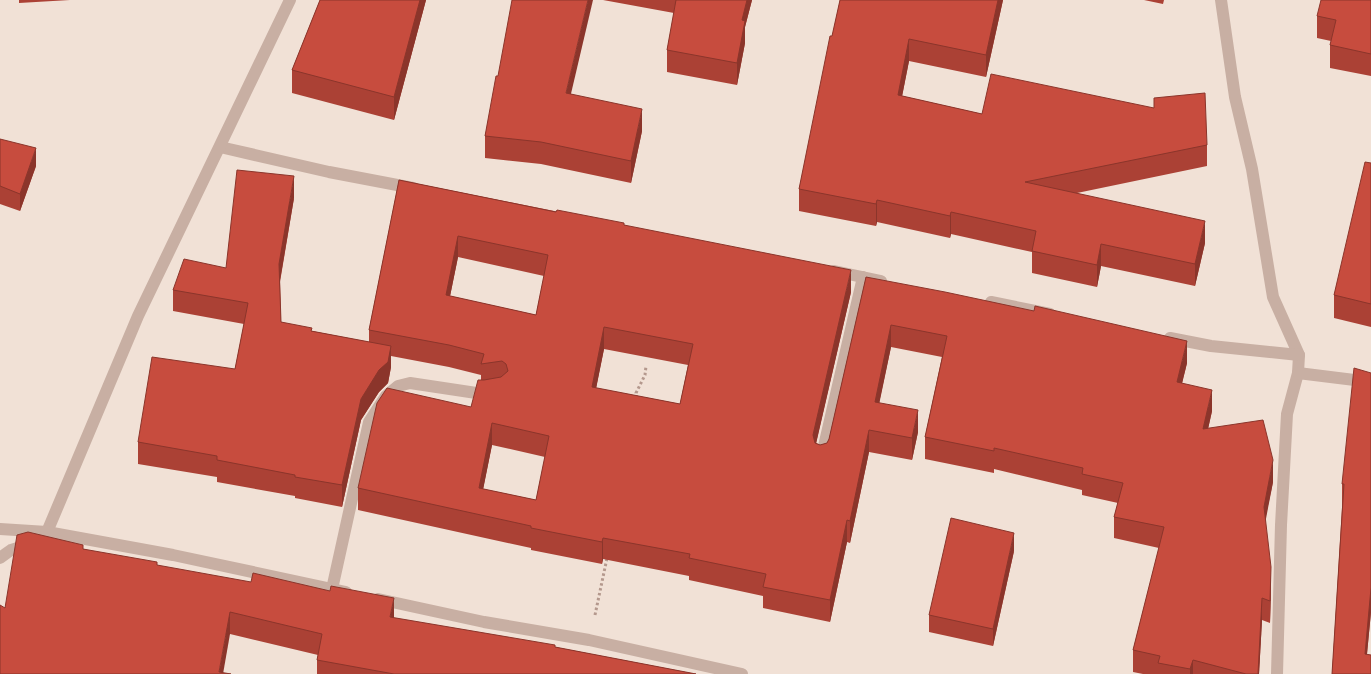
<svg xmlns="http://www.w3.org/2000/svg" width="1371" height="674" font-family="'Sofia Sans Condensed',sans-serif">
  <rect width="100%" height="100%" fill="#f1e1d6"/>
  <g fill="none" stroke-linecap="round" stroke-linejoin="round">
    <!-- path -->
    <g stroke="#b4988d" stroke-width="3" stroke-dasharray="2.5 2.5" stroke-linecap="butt">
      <polyline points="637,398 636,393 645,375 646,366"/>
      <polyline points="595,615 607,558"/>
    </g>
    <!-- minor -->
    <g stroke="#c8afa3" stroke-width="12">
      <polyline points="1221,0 1235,97 1252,169 1273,297 1299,355 1298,373 1287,414 1281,525 1277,674"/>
      <polyline points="220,147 329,172 413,188"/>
      <polyline points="834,271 881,281"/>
      <polyline points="991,302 1050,314"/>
      <polyline points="1170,338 1211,346 1299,355"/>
      <polyline points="1298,373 1371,382"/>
      <polyline points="821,459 863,277"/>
      <polyline points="47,532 138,316 290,0"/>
      <polyline points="0,558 11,550 31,544"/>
      <polyline points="332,589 369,422 386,396 398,386 410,383 483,394 492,392"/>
    </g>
    <!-- tertiary -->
    <g stroke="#c8afa3" stroke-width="12">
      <polyline points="0,529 47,532 173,555 346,592"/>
      <polyline points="378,599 484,622 589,640 742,674"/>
    </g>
  </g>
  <!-- wall -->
  <g fill="#ab4135" fill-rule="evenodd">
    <polygon points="19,0 70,0 19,3"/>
    <polygon points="320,0 426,0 394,120 292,93 292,70"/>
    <polygon points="603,0 752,0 745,27 745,43 737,85 667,72 667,50 674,13"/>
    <polygon points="840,0 1003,0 986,77 909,61 902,96 982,114 1154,108 1154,98 1207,145 1207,166 1077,193 1205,243 1195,286 1101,266 1097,287 1032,273 1032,252 951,234 950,238 877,222 876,226 799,211 799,189"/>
    <polygon points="1144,0 1164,0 1163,4"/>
    <polygon points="1371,0 1371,76 1330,68 1330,45 1331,41 1317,38 1317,16"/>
    <polygon points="498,76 571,94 642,131 631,183 541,164 485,158 485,136"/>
    <polygon points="0,139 36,166 20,211 0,204"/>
    <polygon points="1371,163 1371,327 1334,318 1334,295"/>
    <path d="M399,180L624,225L851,292L816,443L820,445L827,443L829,439L866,277L1187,363L1182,383L1212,411L1208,429L1273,482L1265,520L1271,589L1270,623L1262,620L1259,674H1143L1133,672V650L1159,548L1114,538V517L1118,503L1082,495V490L994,469V473L925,459V437L942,357L891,347L879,403L918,432L912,460L869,452L850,543L847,542L830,622L763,608V596L689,580V576L603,559L602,564L531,550V548L358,510V488L471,407L481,380V375L449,367L391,356V367L388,383L379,392L361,420L342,507L295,498V496L217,482V477L138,464V442L235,369L244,324L173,311V290L226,268L294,198L280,282L281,322L312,331L369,342V330ZM458,257L544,276L536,315L450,296ZM604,349L688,365L680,404L596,388ZM492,445L545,457L536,500L483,489Z"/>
    <polygon points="1371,373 1371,612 1367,654 1332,674 1342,508 1342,484"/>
    <polygon points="83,549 394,618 555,647 696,674 317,674 317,660 318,655 230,634 0,674 5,608"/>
    <polygon points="1014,551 993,646 929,632 929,615"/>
  </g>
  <!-- shaded-wall -->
  <g fill="#8b352b">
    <polygon points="420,0 426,0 394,120 394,97"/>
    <polygon points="588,0 593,0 566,115 566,93"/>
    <polygon points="747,0 752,0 745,27 745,43 737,85 737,63 742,20"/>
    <polygon points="998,0 1003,0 986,77 986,55"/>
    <polygon points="909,39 909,61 898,117 898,95"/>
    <polygon points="642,109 642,131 631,183 631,161"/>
    <polygon points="36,148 36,166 20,211 20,194"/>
    <polygon points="294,176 294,198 279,286 279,264"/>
    <polygon points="877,200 877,222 876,226 876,204"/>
    <polygon points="951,212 951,234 950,238 950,216"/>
    <polygon points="1205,221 1205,243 1195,286 1195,264"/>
    <polygon points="458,236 458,257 446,316 446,295"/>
    <polygon points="1101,244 1101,266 1097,287 1097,265"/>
    <polygon points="851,270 851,292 813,457 813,435"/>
    <polygon points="891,325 891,347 875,424 875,402"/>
    <polygon points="604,327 604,349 592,409 592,387"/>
    <polygon points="1187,341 1187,363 1177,404 1177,382"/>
    <polygon points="391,346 391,367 388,383 379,392 361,420 342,507 342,485 361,399 379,370"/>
    <polygon points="1212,390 1212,411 1203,451 1203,429"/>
    <polygon points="918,410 918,432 912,460 912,438"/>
    <polygon points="492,423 492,445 479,510 479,488"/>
    <polygon points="869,430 869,452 850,543 850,521"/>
    <polygon points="1273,460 1273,482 1264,529 1264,507"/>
    <polygon points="847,520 847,542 830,622 830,600"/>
    <polygon points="1014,533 1014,551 993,646 993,629"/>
    <polygon points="603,538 603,559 602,564 602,542"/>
    <polygon points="1271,567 1271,589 1270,623 1270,601"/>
    <polygon points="1371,588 1371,612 1365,674 1365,654"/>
    <polygon points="394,598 394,620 390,617"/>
    <polygon points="1262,598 1262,620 1259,674 1258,674"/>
    <polygon points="230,612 230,634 223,674 219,672"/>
    <polygon points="1193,660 1193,674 1190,674 1190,669"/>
  </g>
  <!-- building -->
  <g fill="#c74c3e" stroke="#8b352b" fill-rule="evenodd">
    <polygon points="320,0 420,0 394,97 292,70"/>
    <polygon points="512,0 588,0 566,93 642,109 631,161 541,142 485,136 496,76 498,76"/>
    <polygon points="676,0 747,0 742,20 745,21 737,63 667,50"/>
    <polygon points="840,0 998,0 986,55 909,39 898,95 982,114 991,74 1154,108 1154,98 1205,93 1207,145 1025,182 1205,221 1195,264 1101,244 1097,265 1032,251 1036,231 951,212 950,216 877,200 876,204 799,189 830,36 832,36"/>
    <polygon points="1321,0 1371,0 1371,54 1330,45 1336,20 1317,16"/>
    <polygon points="0,139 36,148 20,194 0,186"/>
    <polygon points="1365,162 1371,163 1371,304 1334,295"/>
    <polygon points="237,170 294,176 279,264 281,322 312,328 311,331 391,346 388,362 379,370 361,399 342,485 295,477 295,475 217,460 217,456 138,442 152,357 235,369 248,303 173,290 184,259 226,268"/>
    <path d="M399,180L556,212L557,210L624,223V225L851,270L813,435L815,443L820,445L827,443L829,439L866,277L945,292L1034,311L1035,306L1187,341L1177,382L1212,390L1203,429L1263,420L1273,460L1264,507L1271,567L1270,601L1262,598L1258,674H1246L1193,660L1190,669L1158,663L1160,656L1133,650L1164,527L1114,517L1123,483L1082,474L1083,468L994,448V451L925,437L947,336L891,325L875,402L918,410L912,438L869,430L850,521L847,520L830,600L763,587L766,574L689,558L690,554L603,538L602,542L531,528V526L358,488L377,403L387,388L471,407L478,380H484L501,377L508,371L506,364L502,361L481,364L484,354L449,345L369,330ZM458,236L548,255L536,315L446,295ZM604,327L693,344L680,404L592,387ZM492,423L549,436L536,500L479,488Z"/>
    <polygon points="1354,368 1371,373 1371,588 1365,654 1371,655 1371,674 1332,674 1344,484 1342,484"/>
    <polygon points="951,518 1014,533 993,629 929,615"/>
    <polygon points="28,532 83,545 83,549 157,562 157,565 251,582 253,573 330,591 331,586 394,598 390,617 555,645 555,647 696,674 394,674 317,660 322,634 230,612 219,672 231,674 0,674 0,605 5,608 17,535"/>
  </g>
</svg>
